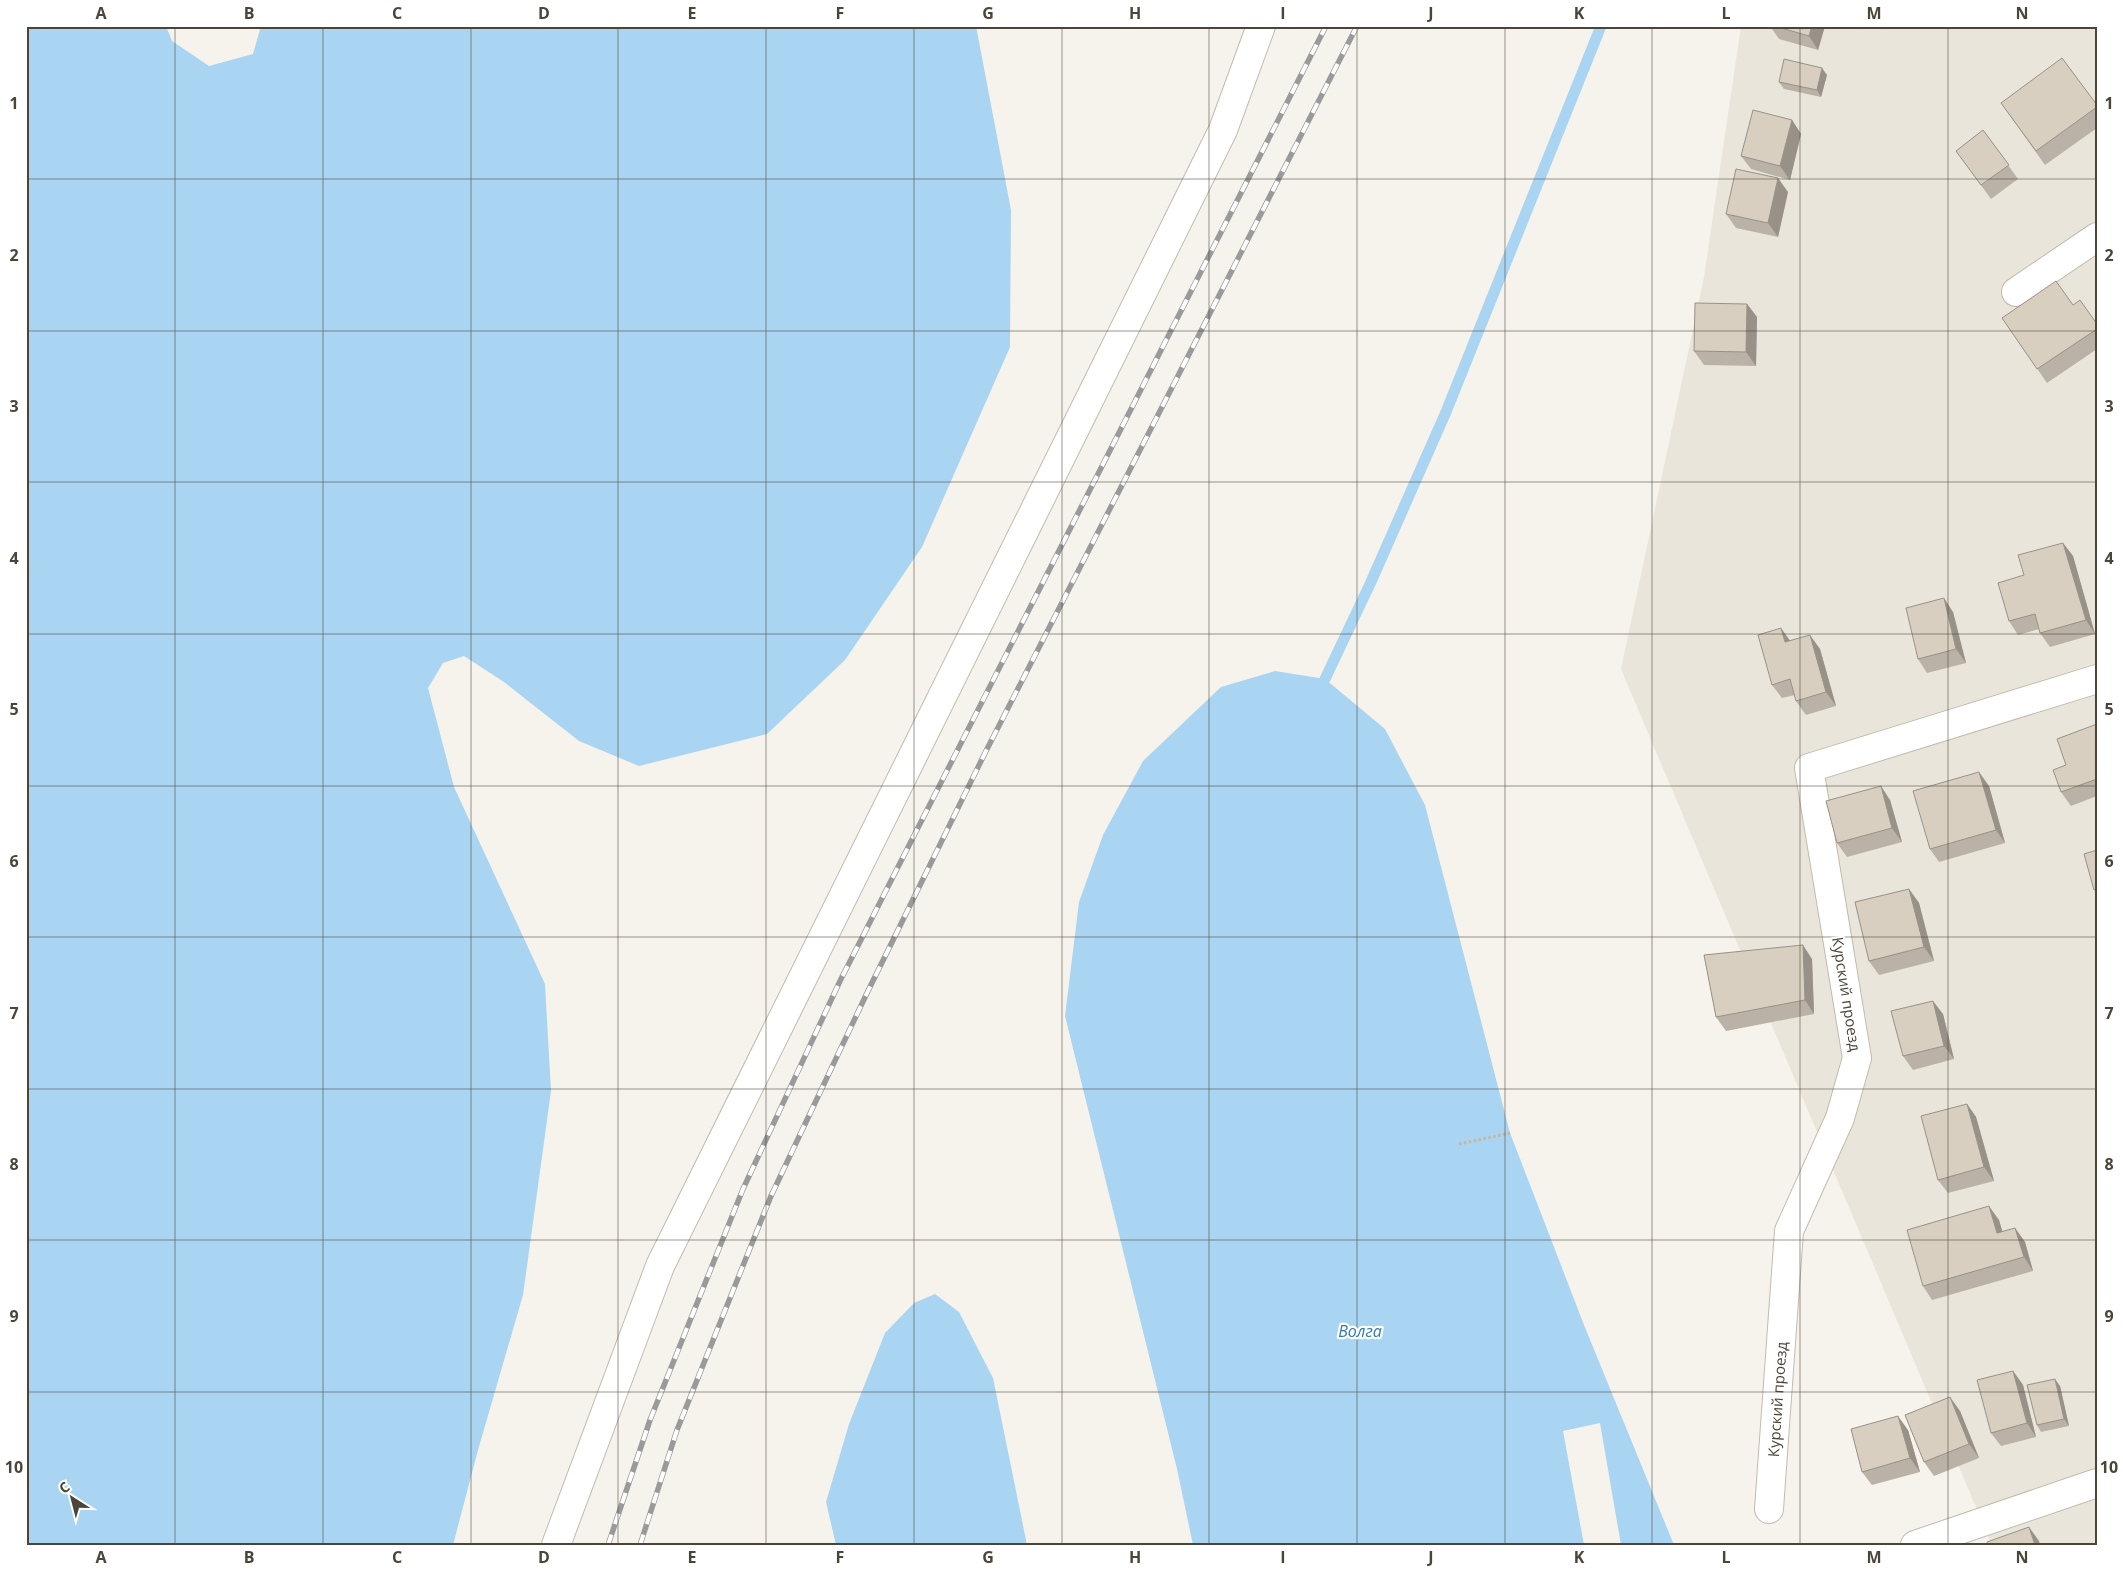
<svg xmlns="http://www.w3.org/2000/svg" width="2123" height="1571" font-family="'Open Sans',sans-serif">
  <rect width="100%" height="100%" fill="#f6f3ec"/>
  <!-- residential -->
  <polygon fill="#eae5da" points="1741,26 2097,26 2097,1545 1992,1545 1621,669 1704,277"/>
  <!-- water -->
  <g fill="#a9d4f2">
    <polygon points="26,26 166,26 172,41 209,66 253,54 261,26 976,26 1011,210 1010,347 922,547 845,660 767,734 639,766 579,741 504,682 464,656 443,663 428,688 454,787 545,984 551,1091 523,1295 478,1450 453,1545 26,1545"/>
    <polygon points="1275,671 1325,679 1385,729 1425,805 1510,1133 1584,1325 1674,1545 1193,1545 1177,1469 1065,1016 1079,902 1103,835 1143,761 1221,687"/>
    <polygon points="935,1294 959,1312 993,1378 1027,1545 836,1545 826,1502 849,1424 885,1333 914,1303"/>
  </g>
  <!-- pier -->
  <polygon fill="#f6f3ec" points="1600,1423 1621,1545 1584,1545 1563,1431"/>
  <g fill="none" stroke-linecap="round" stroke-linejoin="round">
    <!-- stream -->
    <polyline stroke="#a9d4f2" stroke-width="11" points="1325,679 1370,584 1446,412 1601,26"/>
    <defs>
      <g id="street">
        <polyline points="2016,292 2097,237"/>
        <path id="s1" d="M1769,1509L1789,1231L1840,1118L1857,1058L1809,768L2097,679"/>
        <polyline points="556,1545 660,1266 1223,130 1261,26"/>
        <polyline points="1915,1545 2097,1483"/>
      </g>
    </defs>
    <!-- street casing -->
    <use href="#street" stroke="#c2bbae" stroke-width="30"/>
    <!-- path -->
    <polyline stroke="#c4b79f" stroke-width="3" stroke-dasharray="2.5 2.5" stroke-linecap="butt" points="1459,1144 1510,1133"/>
    <!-- street -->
    <use href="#street" stroke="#fff" stroke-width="28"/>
    <defs>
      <g id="rail">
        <polyline points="608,1545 650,1420 743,1189 840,981 1326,26"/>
        <polyline points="640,1545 677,1430 771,1196 867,993 985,753 1357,26"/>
      </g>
    </defs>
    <!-- rail casing -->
    <use href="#rail" stroke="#9a9a9a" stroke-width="5.5"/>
    <!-- rail -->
    <use href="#rail" stroke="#fff" stroke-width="4" stroke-dasharray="11" stroke-linecap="butt"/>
  </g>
  <!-- wall -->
  <g fill="#bab2a6">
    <polygon points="1770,26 1825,26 1818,50 1779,39"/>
    <polygon points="1827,75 1821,97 1784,89 1779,82"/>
    <polygon points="2001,103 2097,105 2097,128 2045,165"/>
    <polygon points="1792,120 1801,134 1790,180 1751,169 1741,156"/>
    <polygon points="1983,130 2018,179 1991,199 1956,151"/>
    <polygon points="1788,192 1778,237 1736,228 1726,214"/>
    <polygon points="1747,304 1757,317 1756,366 1704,365 1694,351"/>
    <polygon points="2073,305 2097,324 2097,349 2047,383 2002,318"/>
    <polygon points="2063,543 2073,556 2095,634 2050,647 2040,633 2039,629 2018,635 2009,621"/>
    <polygon points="1953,612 1966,663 1927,673 1918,659"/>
    <polygon points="1790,640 1820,649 1836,706 1806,715 1796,701 1795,695 1782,698 1772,685"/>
    <polygon points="2097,724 2097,796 2071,806 2061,792 2066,765"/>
    <polygon points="1989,786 2005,843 1939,862 1930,849"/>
    <polygon points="1890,800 1902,842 1847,857 1837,843"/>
    <polygon points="1909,889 1919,903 1934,961 1879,975 1869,961"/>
    <polygon points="1812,959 1814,1014 1726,1031 1716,1017"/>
    <polygon points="1943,1014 1954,1059 1913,1070 1903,1056"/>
    <polygon points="1967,1104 1976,1117 1994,1181 1948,1193 1938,1180"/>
    <polygon points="1999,1220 2002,1232 2015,1228 2025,1242 2033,1271 1932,1300 1923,1286"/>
    <polygon points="2013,1371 2023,1385 2036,1437 2001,1446 1991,1433"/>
    <polygon points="2060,1386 2069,1426 2041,1432 2037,1425"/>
    <polygon points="1960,1411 1979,1458 1934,1476 1924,1462"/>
    <polygon points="1908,1430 1920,1472 1872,1485 1862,1472"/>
  </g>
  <!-- shaded-wall -->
  <g fill="#979187">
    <polygon points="1812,26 1825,26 1818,50 1809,36"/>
    <polygon points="1822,68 1827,75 1821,97 1817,90"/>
    <polygon points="1792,120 1801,134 1790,180 1780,166"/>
    <polygon points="1778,178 1788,192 1778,237 1768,223"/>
    <polygon points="1747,304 1757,317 1756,366 1746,352"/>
    <polygon points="2063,543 2073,556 2095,634 2086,620"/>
    <polygon points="1944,598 1953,612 1966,663 1956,649"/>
    <polygon points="1781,628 1791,642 1785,642"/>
    <polygon points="1810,635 1820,649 1836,706 1826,692"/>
    <polygon points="1979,772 1989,786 2005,843 1996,830"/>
    <polygon points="1881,786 1890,800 1902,842 1892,828"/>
    <polygon points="1909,889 1919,903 1934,961 1924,947"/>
    <polygon points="1803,945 1812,959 1814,1014 1805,1000"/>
    <polygon points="1933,1001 1943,1014 1954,1059 1944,1046"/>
    <polygon points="1967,1104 1976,1117 1994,1181 1984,1167"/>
    <polygon points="1989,1206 1999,1220 2007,1247 1997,1233"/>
    <polygon points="2015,1228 2025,1242 2033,1271 2024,1257"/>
    <polygon points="2013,1371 2023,1385 2036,1437 2027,1423"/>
    <polygon points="2055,1379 2060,1386 2069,1426 2064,1419"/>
    <polygon points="1950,1397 1960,1411 1979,1458 1969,1444"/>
    <polygon points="1898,1416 1908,1430 1920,1472 1910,1458"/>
    <polygon points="2029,1527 2039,1541 2040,1545 2035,1545"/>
  </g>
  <!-- building -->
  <g fill="#d8cfc1" stroke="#979187">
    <polygon points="1774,26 1812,26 1809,36"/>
    <polygon points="2062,58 2097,105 2097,107 2036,151 2001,103"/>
    <polygon points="1784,59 1822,68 1817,90 1779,82"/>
    <polygon points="1753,110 1792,120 1780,166 1741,156"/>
    <polygon points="1983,130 2009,165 1981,185 1956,151"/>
    <polygon points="1736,169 1778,178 1768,223 1726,214"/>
    <polygon points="2056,281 2073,305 2080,300 2097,324 2097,329 2037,369 2002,318"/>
    <polygon points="1695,303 1747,304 1746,352 1694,351"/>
    <polygon points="2063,543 2086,620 2040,633 2035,614 2009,621 1998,583 2024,575 2018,555"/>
    <polygon points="1944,598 1956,649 1918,659 1906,608"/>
    <polygon points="1781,628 1785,642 1810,635 1826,692 1796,701 1790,679 1772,685 1758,635"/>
    <polygon points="2097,724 2097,779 2061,792 2053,770 2066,765 2057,739"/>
    <polygon points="1979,772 1996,830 1930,849 1913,791"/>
    <polygon points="1881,786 1892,828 1837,843 1826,801"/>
    <polygon points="2097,850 2097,889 2094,890 2084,854"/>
    <polygon points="1909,889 1924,947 1869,961 1855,902"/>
    <polygon points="1803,945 1805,1000 1716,1017 1704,955"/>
    <polygon points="1933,1001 1944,1046 1903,1056 1891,1011"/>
    <polygon points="1967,1104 1984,1167 1938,1180 1921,1116"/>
    <polygon points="1989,1206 1997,1233 2015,1228 2024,1257 1923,1286 1907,1230"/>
    <polygon points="2013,1371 2027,1423 1991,1433 1977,1380"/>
    <polygon points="2055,1379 2064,1419 2037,1425 2027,1385"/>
    <polygon points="1950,1397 1969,1444 1924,1462 1905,1415"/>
    <polygon points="1898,1416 1910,1458 1862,1472 1851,1429"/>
    <polygon points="2029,1527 2035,1545 1988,1545 1987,1542"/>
  </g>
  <!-- grid -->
  <path fill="none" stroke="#4b4439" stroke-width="1" stroke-opacity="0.55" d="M175,26V1545M323,26V1545M471,26V1545M618,26V1545M766,26V1545M914,26V1545M1062,26V1545M1209,26V1545M1357,26V1545M1505,26V1545M1652,26V1545M1800,26V1545M1948,26V1545M26,179H2097M26,331H2097M26,482H2097M26,634H2097M26,786H2097M26,937H2097M26,1089H2097M26,1240H2097M26,1392H2097"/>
  <g text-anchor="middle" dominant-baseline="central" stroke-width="4.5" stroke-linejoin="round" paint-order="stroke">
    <!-- street labels -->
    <g font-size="15" fill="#4b4439" stroke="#fff">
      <text transform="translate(1847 994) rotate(81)">Курский проезд</text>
      <text stroke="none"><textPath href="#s1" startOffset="110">Курский проезд</textPath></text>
    </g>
    <!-- water labels -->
    <g font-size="16" font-style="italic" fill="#2e7ab2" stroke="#fff">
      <text x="1360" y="1331">Волга</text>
    </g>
  </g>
  <!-- border -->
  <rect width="2123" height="1571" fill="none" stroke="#ffffff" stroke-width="55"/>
  <!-- north arrow -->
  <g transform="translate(72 1498) rotate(324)" stroke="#ffffff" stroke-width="4" paint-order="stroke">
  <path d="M0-4L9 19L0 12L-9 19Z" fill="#4b4439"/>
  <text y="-8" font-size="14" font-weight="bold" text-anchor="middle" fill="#4b4439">С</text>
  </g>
  <rect x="28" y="28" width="2068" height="1516" fill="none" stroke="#4b4439" stroke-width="2"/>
  <g font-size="16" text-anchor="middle" font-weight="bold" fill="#4b4439">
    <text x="101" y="19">A</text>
    <text x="249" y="19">B</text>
    <text x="397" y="19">C</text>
    <text x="544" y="19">D</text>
    <text x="692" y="19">E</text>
    <text x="840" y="19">F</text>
    <text x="988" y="19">G</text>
    <text x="1135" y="19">H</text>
    <text x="1283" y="19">I</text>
    <text x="1431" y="19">J</text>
    <text x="1579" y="19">K</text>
    <text x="1726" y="19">L</text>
    <text x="1874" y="19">M</text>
    <text x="2022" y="19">N</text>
    <text x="14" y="109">1</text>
    <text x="2109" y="109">1</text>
    <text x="14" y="261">2</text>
    <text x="2109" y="261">2</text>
    <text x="14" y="412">3</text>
    <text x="2109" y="412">3</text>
    <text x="14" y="564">4</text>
    <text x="2109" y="564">4</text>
    <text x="14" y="715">5</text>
    <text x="2109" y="715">5</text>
    <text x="14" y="867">6</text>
    <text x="2109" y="867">6</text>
    <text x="14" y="1019">7</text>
    <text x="2109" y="1019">7</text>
    <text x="14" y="1170">8</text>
    <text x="2109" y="1170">8</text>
    <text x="14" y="1322">9</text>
    <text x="2109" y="1322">9</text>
    <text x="14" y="1473">10</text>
    <text x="2109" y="1473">10</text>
    <text x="101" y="1563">A</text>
    <text x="249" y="1563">B</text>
    <text x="397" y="1563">C</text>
    <text x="544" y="1563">D</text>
    <text x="692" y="1563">E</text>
    <text x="840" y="1563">F</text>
    <text x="988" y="1563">G</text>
    <text x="1135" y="1563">H</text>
    <text x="1283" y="1563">I</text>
    <text x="1431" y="1563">J</text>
    <text x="1579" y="1563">K</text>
    <text x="1726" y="1563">L</text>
    <text x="1874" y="1563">M</text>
    <text x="2022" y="1563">N</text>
  </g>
</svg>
